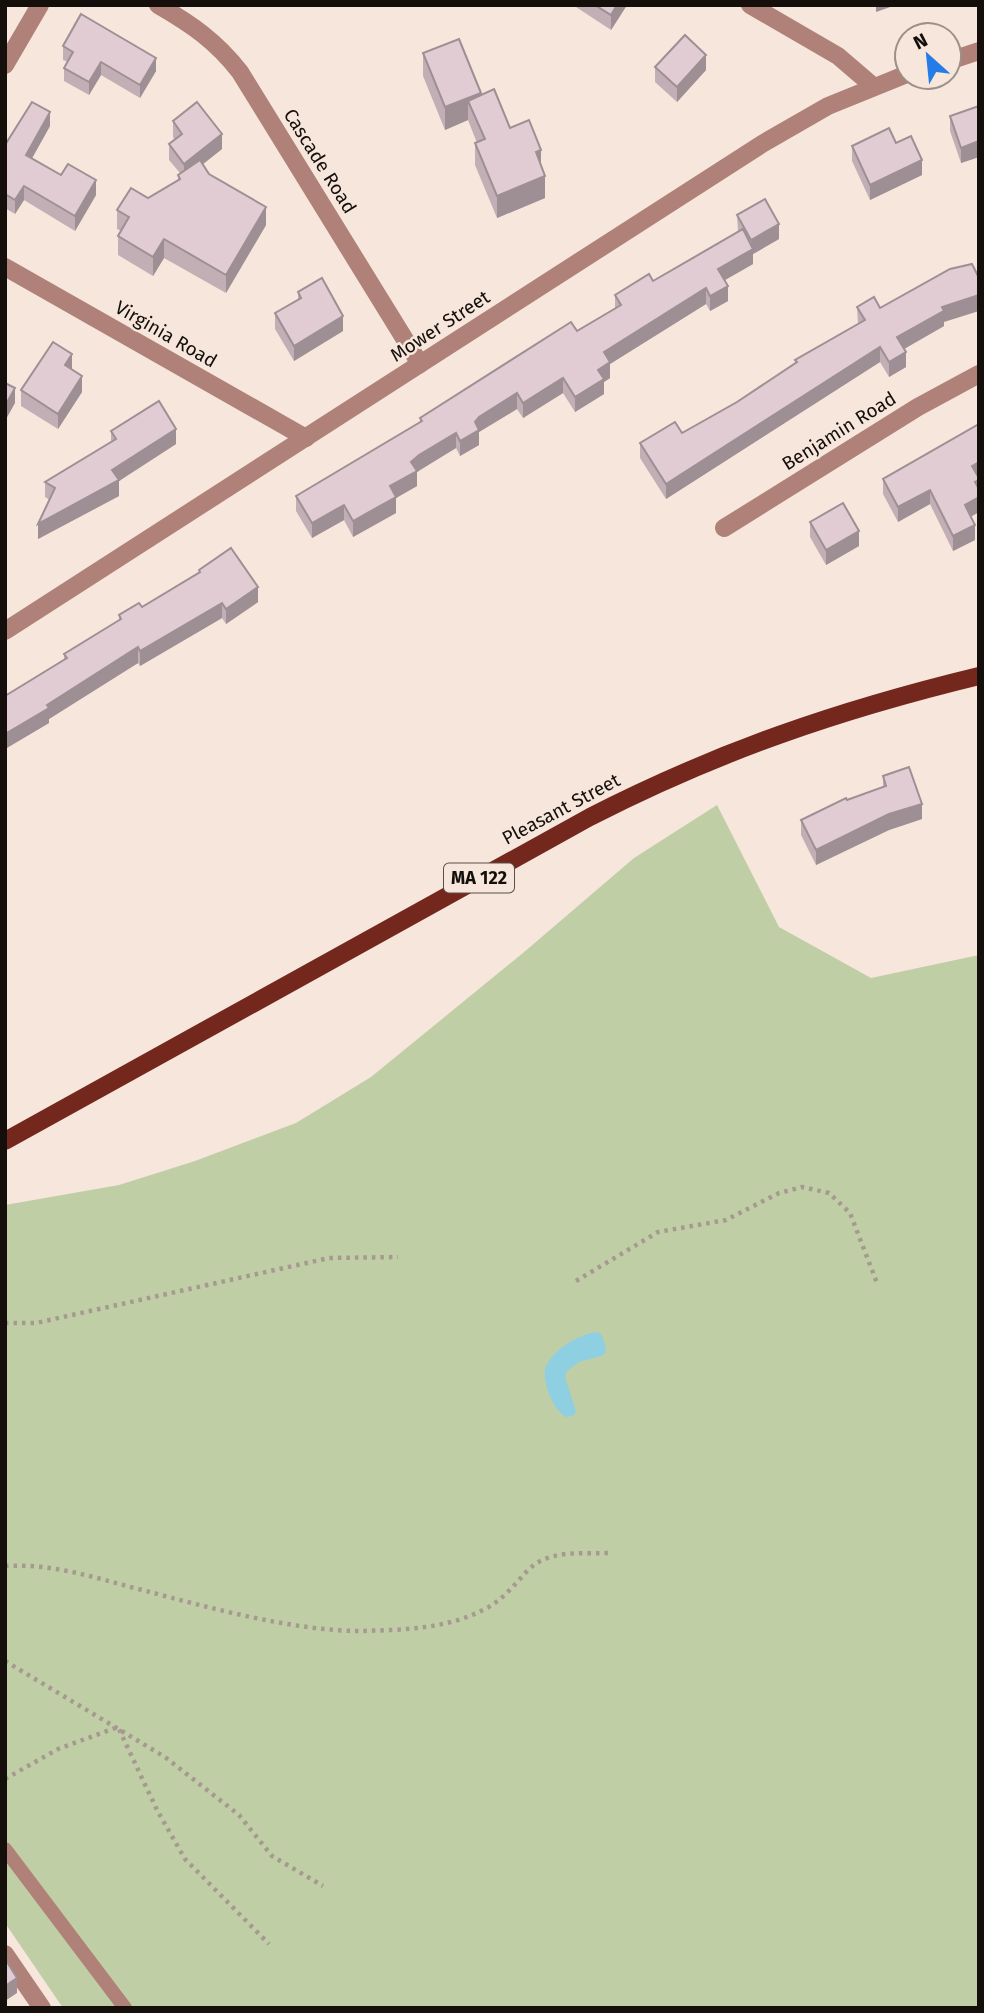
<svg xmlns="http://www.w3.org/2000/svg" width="984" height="2013" font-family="'Fira Sans',sans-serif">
  <rect width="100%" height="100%" fill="#f6e6db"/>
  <!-- green -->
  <polygon fill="#c0cea6" points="717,805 779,927 871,978 979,955 979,2008 63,2008 5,1923 5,1205 119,1185 195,1161 296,1123 371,1077 523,953 634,858"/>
  <!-- water -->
  <path fill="#8fcfe2" d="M595,1332L600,1333C604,1340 608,1348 604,1355L579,1362L567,1371L565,1377L576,1411L573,1416L566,1417C553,1410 543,1384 545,1369C552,1350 576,1336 595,1332Z"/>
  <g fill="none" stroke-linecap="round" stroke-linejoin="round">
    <!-- path -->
    <g stroke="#a59990" stroke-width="4.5" stroke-dasharray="3.5 5" stroke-linecap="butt">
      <polyline points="576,1281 658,1232 726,1220 779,1193 802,1187 829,1193 850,1213 877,1283"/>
      <polyline points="5,1323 36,1323 329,1258 398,1257"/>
      <path d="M5,1566C55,1563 98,1579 146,1591C210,1608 295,1631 360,1631C403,1630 447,1629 485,1609C503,1600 515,1584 528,1570C550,1549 581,1554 609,1553"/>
      <polyline points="5,1661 165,1757 239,1815 272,1856 323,1886"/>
      <polyline points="5,1779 58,1749 118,1727 157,1810 185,1859 269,1944"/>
    </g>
    <!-- service -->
    <polyline stroke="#af8178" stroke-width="14" points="5,1849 125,2008"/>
    <!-- minor -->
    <g stroke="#af8178" stroke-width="18">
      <path d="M158,5C191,24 216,41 240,72L420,364"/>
      <polyline points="750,5 838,56 873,86"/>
      <polyline points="5,65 40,5"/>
      <polyline points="5,267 306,438"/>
      <polyline points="724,528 918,407 979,374"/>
      <polyline points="5,1954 42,2008"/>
    </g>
    <!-- tertiary -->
    <g stroke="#af8178" stroke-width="18">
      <polyline points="949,61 979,51"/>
      <polyline points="5,631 762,144 828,106 907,74"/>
    </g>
    <!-- primary -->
    <path stroke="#74271d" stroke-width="18" d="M5,1141L590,817C719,751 839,710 979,676"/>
  </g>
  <!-- wall -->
  <g fill="#c1afb5">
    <polygon points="573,5 627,5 611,30"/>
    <polygon points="63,46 156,71 140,98 101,75 89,95 64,81 64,68 68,62 63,60"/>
    <polygon points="423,53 481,95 541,165 545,198 497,218 475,165 475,143 477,143 468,120 445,130 423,76"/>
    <polygon points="655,67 706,70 677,102 655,82"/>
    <polygon points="979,106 979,157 961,163 950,131 950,116"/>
    <polygon points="173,121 222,149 203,164 209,174 266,225 226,293 164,258 153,276 118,255 118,236 121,231 117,229 117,210 148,198 178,180 178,175 180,173 169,160 169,144 175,140 173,137"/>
    <polygon points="50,126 32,158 96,195 75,231 24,200 15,214 5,208 5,145"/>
    <polygon points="852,146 922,175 870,200 852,161"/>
    <polygon points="737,215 779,239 753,254 753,264 725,280 728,301 710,311 706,304 610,364 610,378 604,382 604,394 575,412 563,393 523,418 517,409 479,432 479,445 460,456 456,448 419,470 417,472 417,486 396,498 396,513 353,537 344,520 312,538 296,511 296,496 420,422 420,418 615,309 615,295 653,281 738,232"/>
    <polygon points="298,292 343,331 294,361 275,329 275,313 298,300"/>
    <polygon points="857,307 880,308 944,322 944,326 904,349 906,367 889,377 880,362 666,499 640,458 640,443 682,433 737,402 795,363 795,360 858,324"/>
    <polygon points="72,369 82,392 58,429 21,406 21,390"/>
    <polygon points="979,424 979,512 970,517 975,540 953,551 930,504 898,522 883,494 883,479"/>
    <polygon points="111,431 176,444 119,481 119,496 38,539 50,500 45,497 45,482 111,442"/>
    <polygon points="810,522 859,546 826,565 810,537"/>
    <polygon points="199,570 258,602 226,624 222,618 140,666 138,663 49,719 49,723 5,749 64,660 64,654 119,620 119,615 142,607 199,573"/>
    <polygon points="883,776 922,819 889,830 816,865 801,835 801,820 847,800 883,788"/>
  </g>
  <!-- shaded-wall -->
  <g fill="#9d8f93">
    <polygon points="617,5 627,5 611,30 611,15"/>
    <polygon points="876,5 896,5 876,12"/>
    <polygon points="706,55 706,70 677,102 677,87"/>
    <polygon points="156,58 156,71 140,98 140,85"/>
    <polygon points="101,62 101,75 89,95 89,82"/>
    <polygon points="481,93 481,115 468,101 468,120 445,130 445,107"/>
    <polygon points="50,112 50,126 26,169 26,155"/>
    <polygon points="222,134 222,149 184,179 184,164"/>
    <polygon points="979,141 979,157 961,163 961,148"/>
    <polygon points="541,150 541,173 536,152"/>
    <polygon points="922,160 922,175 870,200 870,185"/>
    <polygon points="545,176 545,198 497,218 497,196"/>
    <polygon points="96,180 96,195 75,231 75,216"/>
    <polygon points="24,186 24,200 15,214 15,200"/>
    <polygon points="266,207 266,225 226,293 226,275"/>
    <polygon points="779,224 779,239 753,254 753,264 718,284 718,269 751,250 751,240"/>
    <polygon points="164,239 164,258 153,276 153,257"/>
    <polygon points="728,286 728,301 710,311 710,296"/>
    <polygon points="706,288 706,304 610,364 610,378 604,382 604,394 575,412 575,397 604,352"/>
    <polygon points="979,295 979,311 944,322 944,326 897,353 897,337 942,307"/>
    <polygon points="343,316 343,331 294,361 294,346"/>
    <polygon points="880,347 880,362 666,499 666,484"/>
    <polygon points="906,352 906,367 889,377 889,362"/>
    <polygon points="72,354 72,369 65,381 65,365"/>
    <polygon points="82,376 82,392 58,429 58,414"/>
    <polygon points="563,378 563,393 523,418 523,403"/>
    <polygon points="15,388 15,403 5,421 5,406"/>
    <polygon points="517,393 517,409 479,432 479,445 460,456 460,441 475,422 479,417"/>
    <polygon points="176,429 176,444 119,481 119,496 38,539 38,524 112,470"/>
    <polygon points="456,433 456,448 417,472 417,486 396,498 396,513 353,537 353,521 390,486 411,462 419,455"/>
    <polygon points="979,462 979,477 972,480 972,466"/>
    <polygon points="930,490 930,504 898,522 898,507"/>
    <polygon points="979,497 979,512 965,520 965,505"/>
    <polygon points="344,505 344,520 312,538 312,523"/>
    <polygon points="975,525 975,540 953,551 953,536"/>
    <polygon points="859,531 859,546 826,565 826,550"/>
    <polygon points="258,587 258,602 226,624 226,609"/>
    <polygon points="222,603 222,618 140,666 140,651"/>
    <polygon points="138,647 138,663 49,719 49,723 5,749 5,734 47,705"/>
    <polygon points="922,804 922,819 889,830 816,865 816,850 889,814"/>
    <polygon points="17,1978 17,1993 5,2001 5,1986"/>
  </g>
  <!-- building -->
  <g fill="#e0ccd2" stroke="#9d8f93" stroke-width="2">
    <polygon points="595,5 617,5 611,15"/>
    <polygon points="81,14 156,58 140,85 101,62 89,82 64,68 73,52 63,46"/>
    <polygon points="685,35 706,55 677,87 655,67"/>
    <polygon points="459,39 481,93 445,107 423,53"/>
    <polygon points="494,89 510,128 529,120 541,150 536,152 545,176 497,196 475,143 485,139 468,101"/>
    <polygon points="32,102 50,112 26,155 61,175 68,164 96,180 75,216 24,186 15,200 5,194 5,145"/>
    <polygon points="197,102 222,134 184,164 169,144 182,134 173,121"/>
    <polygon points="979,106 979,141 961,148 950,116"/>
    <polygon points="889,128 896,143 911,136 922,160 870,185 852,146"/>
    <polygon points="200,160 209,174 266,207 226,275 164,239 153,257 118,236 129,217 117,210 131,188 148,198 180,179 178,175"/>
    <polygon points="765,199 779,224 751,240 737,215"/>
    <polygon points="743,229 753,249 718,269 728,286 710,296 706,288 604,352 610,362 598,370 604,379 575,397 563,378 523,403 517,393 479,417 475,422 479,430 460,441 456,433 419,455 411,462 417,471 390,486 396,497 353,521 344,505 312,523 296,496 422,421 420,418 571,322 577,331 621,305 615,295 649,274 653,281"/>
    <polygon points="972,264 979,278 979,295 942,307 944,311 897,337 906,352 889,362 880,347 666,484 640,443 675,422 682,433 737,402 797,362 795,360 865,320 857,307 874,297 880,308 950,269"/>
    <polygon points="322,278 343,316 294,346 275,313 301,298 298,292"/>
    <polygon points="53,342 72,354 65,365 82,376 58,414 21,390"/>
    <polygon points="5,383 15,388 5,406"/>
    <polygon points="159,401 176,429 112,470 119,480 38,524 55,488 45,482 116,439 111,431"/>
    <polygon points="979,424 979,462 972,466 979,478 979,480 975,482 979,489 979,497 965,505 975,525 953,536 930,490 898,507 883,479"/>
    <polygon points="843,503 859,531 826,550 810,522"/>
    <polygon points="231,548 258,587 226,609 222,603 140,651 138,647 47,705 49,708 5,734 5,696 67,658 64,654 121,619 119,615 139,603 142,607 200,572 199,570"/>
    <polygon points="909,767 922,804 889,814 816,850 801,820 846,798 847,800 886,786 883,776"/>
    <polygon points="7,1962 17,1978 5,1986 5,1963"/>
  </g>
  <g text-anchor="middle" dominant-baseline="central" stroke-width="5" stroke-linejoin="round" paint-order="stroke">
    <!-- shield labels -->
    <rect fill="#f6e6db" stroke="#585049" stroke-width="2" x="444" y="863.5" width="70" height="29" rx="5"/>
    <g font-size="18" font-weight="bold" fill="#140f0b">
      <text x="479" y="878">MA 122</text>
    </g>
    <!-- street labels -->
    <g font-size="19" fill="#140f0b" stroke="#f6e6db">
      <text transform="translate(320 161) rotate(58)">Cascade Road</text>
      <text transform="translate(440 326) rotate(-33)">Mower Street</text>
      <text transform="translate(166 334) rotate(30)">Virginia Road</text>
      <text transform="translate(839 431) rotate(-32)">Benjamin Road</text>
      <text transform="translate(561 809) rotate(-28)">Pleasant Street</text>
    </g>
  </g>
  <!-- border -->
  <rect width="984" height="2013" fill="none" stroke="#140f0b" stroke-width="14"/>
  <!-- north arrow -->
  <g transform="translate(928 56) rotate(333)"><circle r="33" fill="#f6e6db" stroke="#9c9088" stroke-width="2"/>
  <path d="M0-5L12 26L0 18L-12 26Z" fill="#257ce6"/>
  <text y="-10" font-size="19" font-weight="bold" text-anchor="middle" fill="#140f0b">N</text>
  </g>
</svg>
